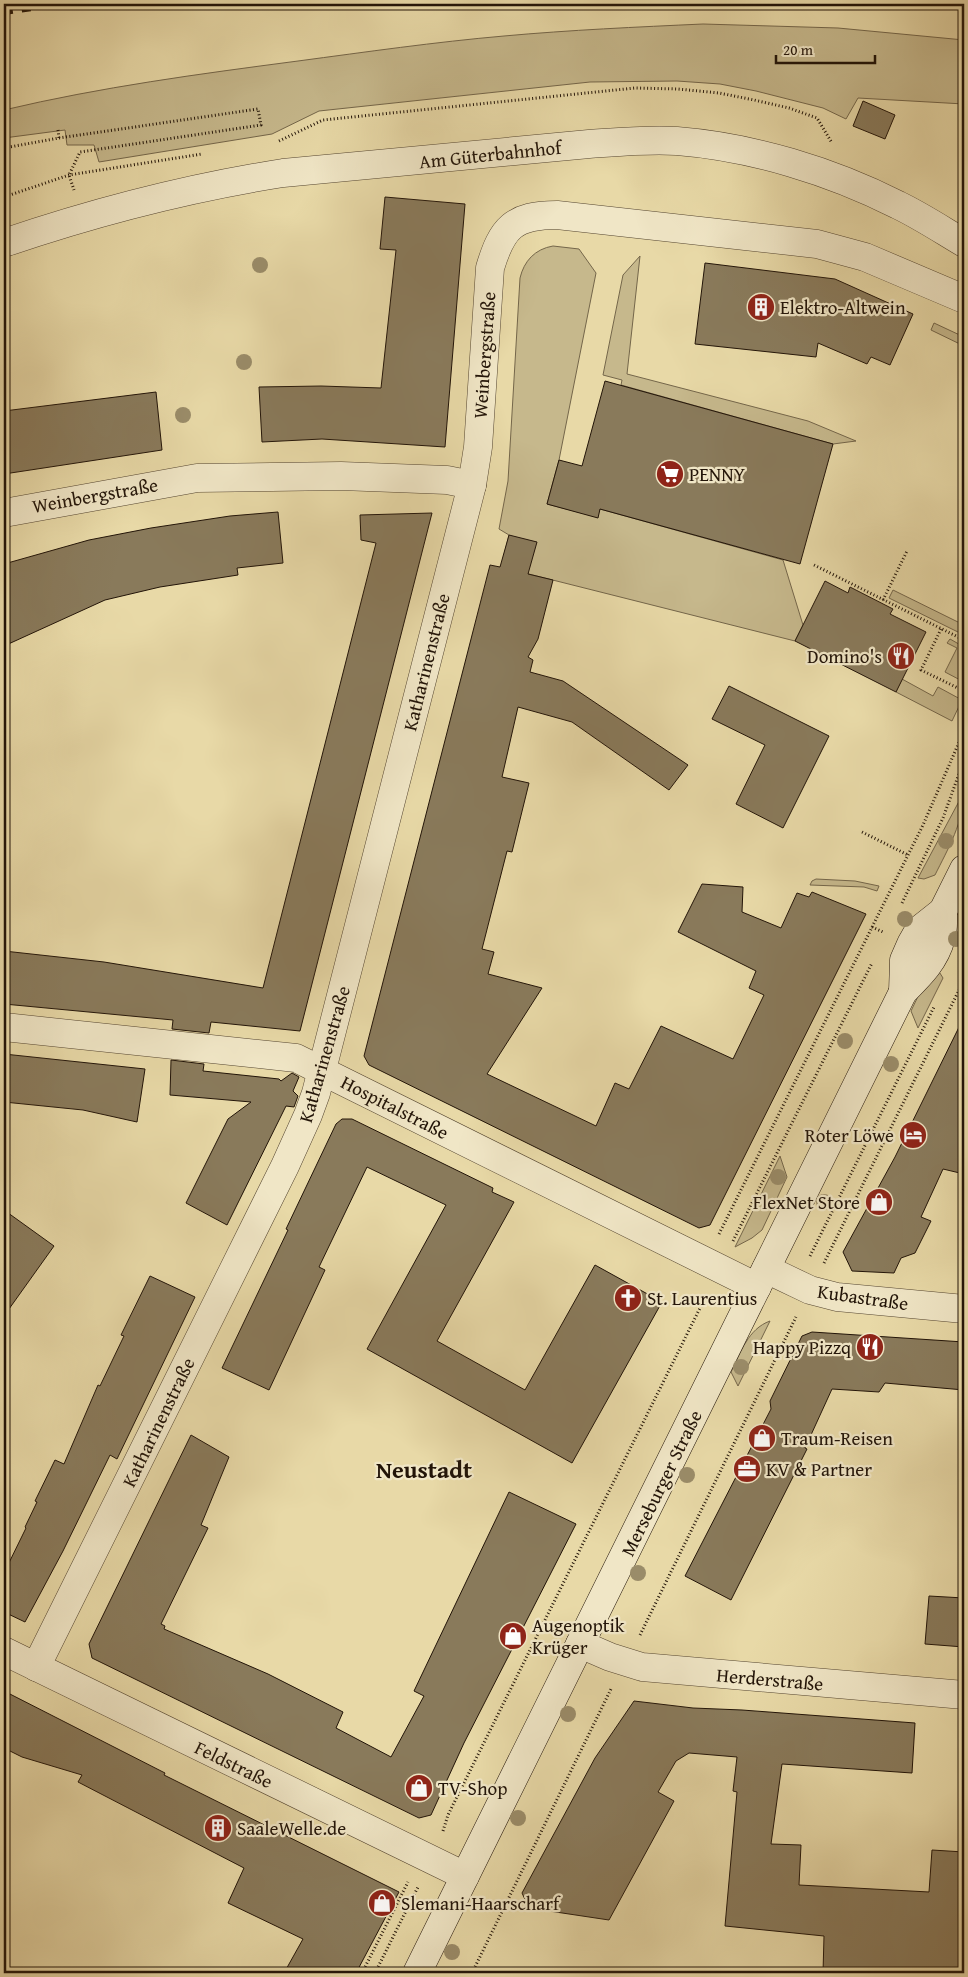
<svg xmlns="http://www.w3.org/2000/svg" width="968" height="1977" font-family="'Gentium Book Plus',serif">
  <rect width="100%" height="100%" fill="#e8d9a7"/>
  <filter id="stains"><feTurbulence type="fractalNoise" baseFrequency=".004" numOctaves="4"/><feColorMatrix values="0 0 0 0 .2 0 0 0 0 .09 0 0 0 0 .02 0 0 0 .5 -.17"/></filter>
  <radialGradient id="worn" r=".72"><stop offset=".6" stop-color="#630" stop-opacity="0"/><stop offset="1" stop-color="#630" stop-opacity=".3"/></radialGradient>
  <!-- green -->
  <g fill="#c6b88c" stroke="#74664a">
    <path d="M703,24L838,28L964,40V104L858,98L846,119L823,108L756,91L720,84L677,81L590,82L319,111L272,134L99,162L94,145H67L65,130L4,138V110C101,87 199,74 298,61C366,52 435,42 504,36C570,30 637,27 703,24Z"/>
    <path d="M553,246L579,249L596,273L559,460L547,504L597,517L600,509L783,560L803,625L795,641L501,567L509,535L499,529L508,481L520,278C524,261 535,249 553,246Z"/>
    <polygon points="640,256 627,374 808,421 856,441 833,444 621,385 622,380 603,375 623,275"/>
    <polygon points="934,323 964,337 964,346 931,330"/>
    <polygon points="893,590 964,625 964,635 889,598"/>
    <polygon points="950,639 964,647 964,682 945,672 957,648 947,643"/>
    <polygon points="902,679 933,696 938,687 962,700 952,721 896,692"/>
    <path d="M964,792C964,821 948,849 935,875L924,879L918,878Z"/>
    <polygon points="816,879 855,881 879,886 877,891 864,887 810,885 812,881"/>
    <polygon points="932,967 938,970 943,978 918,1028 911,1011"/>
    <polygon points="780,1156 787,1177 762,1230 752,1238 735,1247"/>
    <path d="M770,1321L738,1386L731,1372C741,1352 748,1329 770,1321Z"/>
  </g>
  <!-- building -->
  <g fill="#897a5b" stroke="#221408">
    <polygon points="863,101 895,115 885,139 853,126"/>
    <polygon points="385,197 465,204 445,447 322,439 262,442 259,387 321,386 381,388 396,250 380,249"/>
    <polygon points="705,263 835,279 913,314 890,365 871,357 867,364 818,343 816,357 695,344"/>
    <polygon points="605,381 833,444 800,564 600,509 598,518 547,504 559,460 582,466"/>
    <polygon points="156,392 162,450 4,474 4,411"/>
    <polygon points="278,512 283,563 237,568 238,575 160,587 105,600 4,646 4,564 89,540 151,528 230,516"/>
    <polygon points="432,513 300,1031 211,1022 209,1033 172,1029 173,1020 4,1004 4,951 104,962 263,988 376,543 361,540 360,515"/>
    <polygon points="509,535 537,542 528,574 553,580 538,639 528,657 533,660 530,672 563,681 688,765 669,790 572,722 518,707 502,777 529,783 512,852 507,851 482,949 494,952 488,974 542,988 487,1074 596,1126 615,1083 629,1089 661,1026 733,1059 764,995 749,988 756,971 678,932 702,884 743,887 742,912 781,928 797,893 809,897 812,892 866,914 710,1225 699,1228 369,1065 364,1056 490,565 500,567"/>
    <polygon points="825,581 848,593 850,587 893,609 890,614 926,632 896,692 795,641"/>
    <polygon points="729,686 829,736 783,828 736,804 765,745 712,719"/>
    <polygon points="964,1017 964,1174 943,1169 921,1217 931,1221 915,1253 901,1258 894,1273 852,1271 843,1252 895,1157"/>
    <polygon points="4,1054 145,1069 137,1122 83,1110 4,1102"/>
    <polygon points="171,1060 204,1064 203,1071 279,1079 281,1081 292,1073 299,1077 293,1091 298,1096 294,1107 286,1106 227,1225 186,1203 228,1119 251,1102 170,1095"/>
    <polygon points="342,1119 352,1119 493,1188 492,1192 514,1202 437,1341 525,1390 595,1265 662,1302 572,1463 367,1349 446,1205 367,1167 319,1267 325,1270 269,1390 222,1368 288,1230 286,1229 336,1124"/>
    <polygon points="4,1210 54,1246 4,1316"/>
    <polygon points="150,1276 195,1297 117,1459 110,1455 63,1551 25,1622 4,1612 4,1573 26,1528 25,1527 37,1502 35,1501 55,1460 64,1464 98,1385 100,1386 124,1336 121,1335"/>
    <polygon points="812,1332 964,1342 964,1390 885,1383 879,1392 832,1389 805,1448 807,1449 731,1600 685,1576 771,1409 770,1401 802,1336"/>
    <polygon points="191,1435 229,1457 201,1525 208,1528 161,1624 165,1626 164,1629 268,1674 343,1712 336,1728 391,1757 424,1696 414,1691 509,1492 576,1524 464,1743 431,1815 419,1818 92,1658 89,1644"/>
    <polygon points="929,1596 964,1598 964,1647 925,1644"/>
    <polygon points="4,1691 165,1773 164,1775 399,1892 356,1973 284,1973 303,1939 228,1903 244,1868 78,1782 82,1775 22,1757 4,1748"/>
    <polygon points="634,1701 693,1708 742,1710 915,1723 912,1773 782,1764 771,1844 801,1845 799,1885 929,1892 932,1850 964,1852 964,1973 823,1973 824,1936 725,1926 737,1792 733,1791 737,1757 689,1753 676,1761 658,1792 674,1801 609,1920 529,1908 522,1893 595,1758"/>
  </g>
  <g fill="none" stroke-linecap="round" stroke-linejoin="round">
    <defs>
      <g id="street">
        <path d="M4,243C95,212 188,188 283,173L589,144C618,142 648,139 677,141C752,147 831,171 898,205C921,216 942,230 964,243"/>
        <polyline points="4,513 197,478 341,476 447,480 472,485"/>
        <polyline points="4,1027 296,1058 757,1287"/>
        <polyline points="766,1269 810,1290 837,1297 964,1309"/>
        <polyline points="580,1644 610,1657 642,1667 964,1695"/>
        <polyline points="4,1651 465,1876"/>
        <path d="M36,1667L285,1166L308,1115L316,1093L472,485L478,447L490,268C502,228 513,215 557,215L817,244L865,257L964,299"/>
      </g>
      <g id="secondary">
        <polyline points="903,992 904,960 911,944 919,930 943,911 964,869"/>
        <path d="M417,1973L903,992C919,976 935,961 941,938C944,930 943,919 943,911"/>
      </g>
    </defs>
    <!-- street casing -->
    <use href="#street" stroke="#544530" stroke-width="29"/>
    <!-- secondary casing -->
    <use href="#secondary" stroke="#221408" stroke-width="29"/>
    <!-- path -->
    <g stroke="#221408" stroke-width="3" stroke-dasharray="1 2.5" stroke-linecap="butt">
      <polyline points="59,138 258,109 261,125 80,152 69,175 74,190"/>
      <polyline points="279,141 323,120 635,88 678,89 719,93 754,100 789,108 817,118 832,143"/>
      <polyline points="4,148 59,138 58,130"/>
      <polyline points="4,184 7,196 69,175 202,154"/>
      <polyline points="814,565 964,640"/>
      <polyline points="883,600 907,551"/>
      <polyline points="941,629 921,670 964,691"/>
      <polyline points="862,832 908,855"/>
      <polyline points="902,903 943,818 964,760"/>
      <polyline points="872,927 883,932"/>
      <polyline points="719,1234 923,825 964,731 961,719 964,708"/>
      <polyline points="733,1241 872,963"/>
      <polyline points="810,1256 934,1007"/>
      <polyline points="824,1263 964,980"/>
      <polyline points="640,1635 796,1317"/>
      <polyline points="443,1831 448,1815 706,1296"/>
      <polyline points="362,1973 408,1882"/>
      <polyline points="375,1973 418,1887"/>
      <polyline points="472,1973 611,1689"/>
    </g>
    <!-- street -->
    <use href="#street" stroke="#f0e6c6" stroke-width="28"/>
    <!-- secondary -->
    <use href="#secondary" stroke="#f0e6c6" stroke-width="28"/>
    <!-- rail -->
    <polyline stroke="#221408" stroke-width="4" stroke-dasharray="9 9" stroke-linecap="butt" points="4,13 67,4"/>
  </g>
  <!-- trees -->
  <g fill="#9a8c69">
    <circle cx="260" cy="265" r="8"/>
    <circle cx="244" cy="362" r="8"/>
    <circle cx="183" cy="415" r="8"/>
    <circle cx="946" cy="841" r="8"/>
    <circle cx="905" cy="919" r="8"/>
    <circle cx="956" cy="939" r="8"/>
    <circle cx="845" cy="1041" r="8"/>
    <circle cx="891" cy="1064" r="8"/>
    <circle cx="778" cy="1177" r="8"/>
    <circle cx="824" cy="1202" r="8"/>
    <circle cx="741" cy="1367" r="8"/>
    <circle cx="687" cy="1475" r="8"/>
    <circle cx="638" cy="1573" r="8"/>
    <circle cx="568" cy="1714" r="8"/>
    <circle cx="518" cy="1818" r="8"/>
    <circle cx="452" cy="1952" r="8"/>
  </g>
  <!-- icons -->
  <defs>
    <symbol id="building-disc" viewBox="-11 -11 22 22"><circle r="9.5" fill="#8f2418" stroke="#f0e6c6"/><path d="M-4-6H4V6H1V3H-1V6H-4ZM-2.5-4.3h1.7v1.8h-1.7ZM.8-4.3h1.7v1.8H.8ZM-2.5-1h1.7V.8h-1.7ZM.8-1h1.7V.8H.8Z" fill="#fff"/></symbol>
    <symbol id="supermarket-disc" viewBox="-11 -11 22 22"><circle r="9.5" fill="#8f2418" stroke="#f0e6c6"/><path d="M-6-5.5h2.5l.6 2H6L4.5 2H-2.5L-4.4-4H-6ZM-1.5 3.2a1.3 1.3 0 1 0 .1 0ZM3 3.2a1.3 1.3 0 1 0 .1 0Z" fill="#fff"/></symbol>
    <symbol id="restaurant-disc" viewBox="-11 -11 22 22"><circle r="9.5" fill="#8f2418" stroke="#f0e6c6"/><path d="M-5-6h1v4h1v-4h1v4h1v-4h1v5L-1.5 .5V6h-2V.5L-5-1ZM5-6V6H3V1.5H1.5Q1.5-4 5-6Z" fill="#fff"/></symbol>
    <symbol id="hotel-disc" viewBox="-11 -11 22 22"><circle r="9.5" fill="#8f2418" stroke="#f0e6c6"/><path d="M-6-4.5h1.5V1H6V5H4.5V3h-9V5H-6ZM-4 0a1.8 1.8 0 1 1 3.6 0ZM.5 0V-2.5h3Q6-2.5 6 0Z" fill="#fff"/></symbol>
    <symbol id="shop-disc" viewBox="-11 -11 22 22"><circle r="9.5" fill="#8f2418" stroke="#f0e6c6"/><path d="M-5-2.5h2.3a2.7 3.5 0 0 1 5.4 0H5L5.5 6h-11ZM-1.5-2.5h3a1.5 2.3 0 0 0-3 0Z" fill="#fff"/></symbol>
    <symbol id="church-disc" viewBox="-11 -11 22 22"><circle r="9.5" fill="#8f2418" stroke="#f0e6c6"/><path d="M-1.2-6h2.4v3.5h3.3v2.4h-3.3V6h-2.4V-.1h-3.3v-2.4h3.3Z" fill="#fff"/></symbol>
    <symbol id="office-disc" viewBox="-11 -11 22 22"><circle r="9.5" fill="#8f2418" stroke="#f0e6c6"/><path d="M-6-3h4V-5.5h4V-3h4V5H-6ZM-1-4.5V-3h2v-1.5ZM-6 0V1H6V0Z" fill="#fff"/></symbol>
  </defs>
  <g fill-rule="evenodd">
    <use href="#building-disc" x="745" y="291" width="32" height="32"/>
    <use href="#supermarket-disc" x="654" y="458" width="32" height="32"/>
    <use href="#restaurant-disc" x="885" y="640" width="32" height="32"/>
    <use href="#hotel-disc" x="897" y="1119" width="32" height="32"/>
    <use href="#shop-disc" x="863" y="1186" width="32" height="32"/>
    <use href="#church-disc" x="612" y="1282" width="32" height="32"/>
    <use href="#restaurant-disc" x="854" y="1331" width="32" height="32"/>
    <use href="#shop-disc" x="746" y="1422" width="32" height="32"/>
    <use href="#office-disc" x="731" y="1453" width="32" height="32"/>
    <use href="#shop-disc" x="497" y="1620" width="32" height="32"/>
    <use href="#shop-disc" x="403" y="1772" width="32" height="32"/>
    <use href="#building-disc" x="202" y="1812" width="32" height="32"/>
    <use href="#shop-disc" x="366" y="1887" width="32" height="32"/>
  </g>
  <g text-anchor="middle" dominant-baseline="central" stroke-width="4.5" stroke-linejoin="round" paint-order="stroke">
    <!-- street labels -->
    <g font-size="19" fill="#221408" stroke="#f0e6c6">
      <text transform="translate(490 154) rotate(-6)">Am Güterbahnhof</text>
      <text transform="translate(484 355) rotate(-86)">Weinbergstraße</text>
      <text transform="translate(95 495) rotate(-10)">Weinbergstraße</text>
      <text transform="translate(426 662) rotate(-76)">Katharinenstraße</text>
      <text transform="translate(324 1054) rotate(-74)">Katharinenstraße</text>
      <text transform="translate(395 1107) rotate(27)">Hospitalstraße</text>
      <text transform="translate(863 1297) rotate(8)">Kubastraße</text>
      <text transform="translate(158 1422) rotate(-64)">Katharinenstraße</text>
      <text transform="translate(661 1483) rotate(-64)">Merseburger Straße</text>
      <text transform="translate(770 1679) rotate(5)">Herderstraße</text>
      <text transform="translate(234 1764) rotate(26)">Feldstraße</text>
    </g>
    <!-- poi labels -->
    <g font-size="19" fill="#221408" stroke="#f0e6c6" text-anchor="start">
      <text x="780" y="307">Elektro-Altwein</text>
      <text x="689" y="474">PENNY</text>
      <text x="882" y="656" text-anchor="end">Domino's</text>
      <text x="894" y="1135" text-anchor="end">Roter Löwe</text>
      <text x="860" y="1202" text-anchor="end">FlexNet Store</text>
      <text x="647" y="1298">St. Laurentius</text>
      <text x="851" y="1347" text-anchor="end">Happy Pizzq</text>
      <text x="781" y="1438">Traum-Reisen</text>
      <text x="766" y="1469">KV &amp; Partner</text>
      <text x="532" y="1625">Augenoptik<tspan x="532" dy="22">Krüger</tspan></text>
      <text x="438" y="1788">TV-Shop</text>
      <text x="237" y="1828">SaaleWelle.de</text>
      <text x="401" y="1903">Slemani-Haarscharf</text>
    </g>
    <!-- district labels -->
    <g font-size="24" font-weight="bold" fill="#221408" stroke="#f0e6c6">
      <text x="424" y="1469">Neustadt</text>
    </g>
  </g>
  <!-- margin -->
  <rect width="968" height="1977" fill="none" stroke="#e8d9a7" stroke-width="20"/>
  <rect x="5" y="5" width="958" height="1967" fill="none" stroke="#221408" stroke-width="2.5"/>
  <rect x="10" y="10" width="948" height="1957" fill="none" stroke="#221408"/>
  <!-- scale -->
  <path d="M776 55v8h99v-8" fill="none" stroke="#221408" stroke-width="2.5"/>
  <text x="783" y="55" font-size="15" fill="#221408" stroke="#f0e6c6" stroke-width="4" paint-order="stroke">20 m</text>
  <rect width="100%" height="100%" filter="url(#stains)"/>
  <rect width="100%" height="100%" fill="url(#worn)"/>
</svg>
